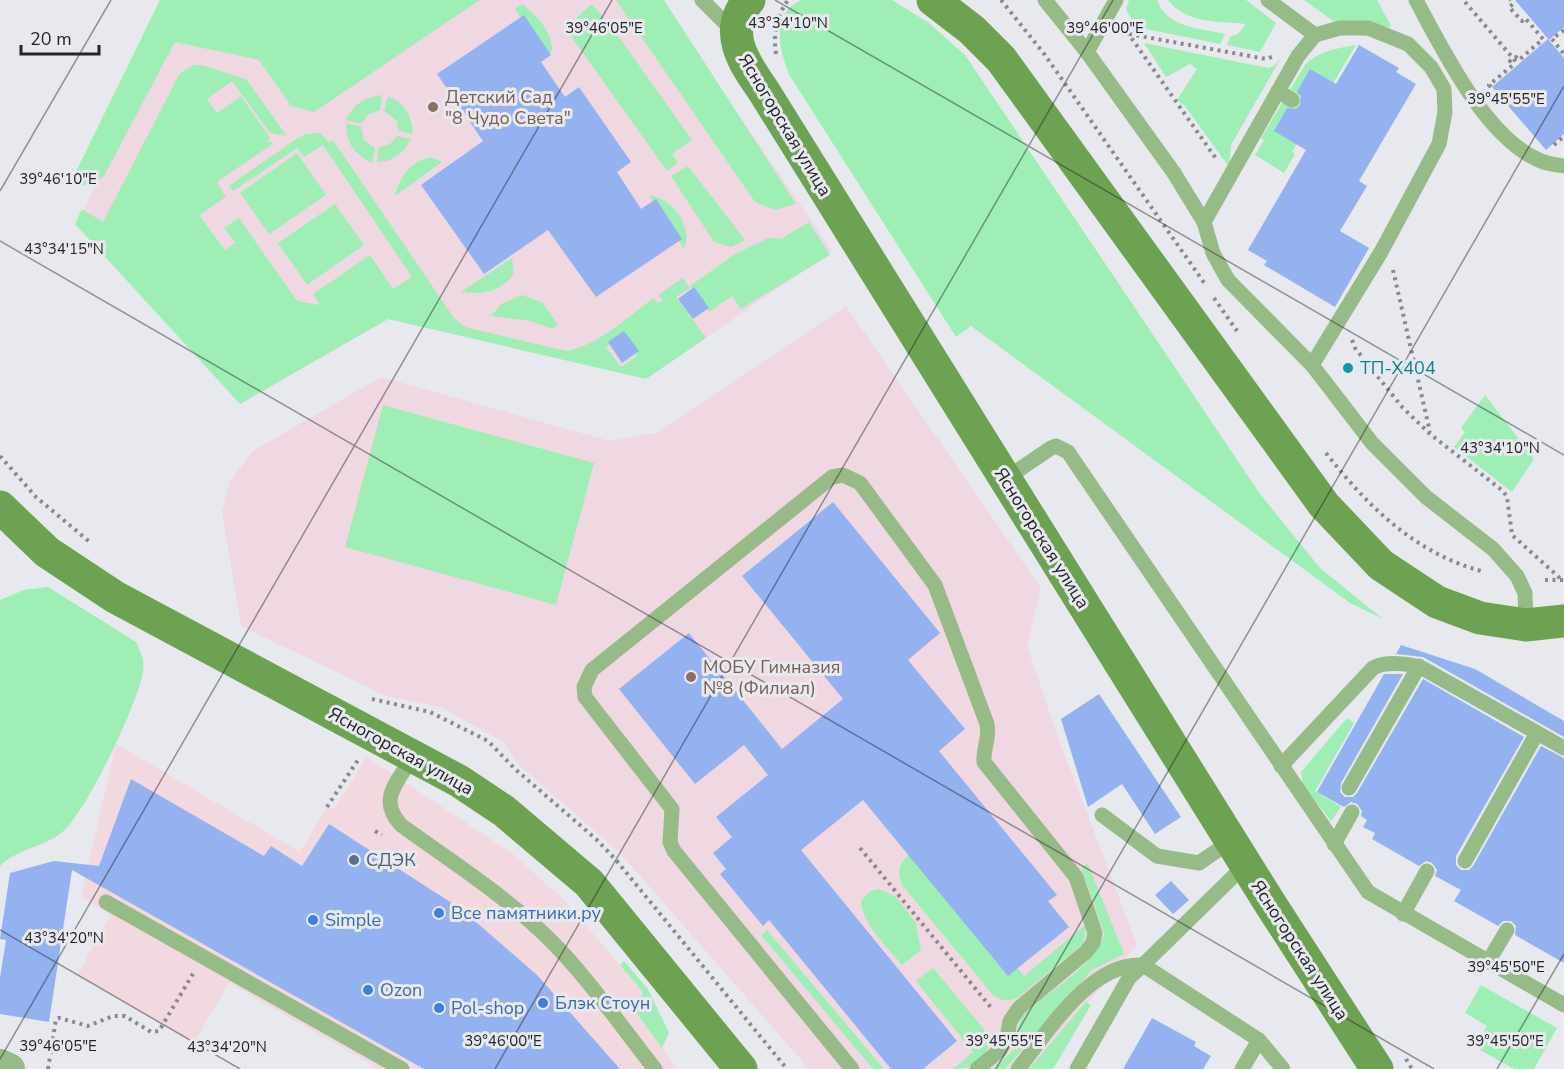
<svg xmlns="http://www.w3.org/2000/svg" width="1564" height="1069" font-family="'Nunito Sans',sans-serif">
  <rect width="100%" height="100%" fill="#e7e9ee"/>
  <!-- commercial -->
  <polygon fill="#f2d8df" points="116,744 300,852 327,807 333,810 367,757 513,854 565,901 643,992 635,1011 678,1069 380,1069 229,983 194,1043 77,975 111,915 81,897"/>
  <!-- education -->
  <g fill="#f0d8e2">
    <polygon points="183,0 660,0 832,251 646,379 395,315 245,401 82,214"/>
    <polygon points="846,306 1041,588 1027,646 1054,726 1137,945 1031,1069 809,1069 619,852 518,764 503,742 443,708 386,696 241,626 222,513 230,481 253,451 381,377 610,441 656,433"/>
  </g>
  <!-- green -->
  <g fill="#9feeb6" fill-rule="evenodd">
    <polygon points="160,0 480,0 314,112 291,106 259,60 175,42 104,176 94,184 69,186"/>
    <polygon points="616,0 664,0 796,204 775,210 755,202"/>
    <path d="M801,0H892L929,23L965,55L1260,494L1320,568L1383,619L1350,603L971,326L956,337L790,76C780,52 769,15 801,0Z"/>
    <path d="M1129,0H1157C1167,28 1199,28 1225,34L1220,44L1136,27L1126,9Z"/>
    <path d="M1168,0H1246L1276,23L1260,52L1227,45L1231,36L1238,34L1246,24C1219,21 1186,24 1168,0Z"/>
    <path d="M1304,0H1377L1391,26L1386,29C1368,19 1355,20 1336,23Z"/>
    <path d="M522,4C536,14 553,33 552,51L546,55L515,9Z"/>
    <path d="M592,4L614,30L692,140L672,154L678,163L667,171L573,39C567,23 581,14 592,4Z"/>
    <polygon points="1144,43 1268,68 1274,66 1281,58 1231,145 1229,167 1185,106 1177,100 1197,69 1190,64 1166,77"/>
    <path d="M1356,45L1292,152L1295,154L1284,173L1255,155L1264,140L1261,138L1305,65C1318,51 1338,48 1356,45Z"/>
    <path d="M194,65H201L246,79L287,136L270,133L232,81L207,99L217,113L241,96L270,138L266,141L274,143L217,182L226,197L199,215L225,250L235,243L224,228L239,218L297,301L320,305L313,294L370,255L393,289L412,277L323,145L304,157L297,148L233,191L229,186L296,139L306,134L320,133L329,142L333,140L454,318L465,327L566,351C598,346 628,316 654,298L658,304L663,300L658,295L683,278L690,288L676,297L706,338L646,379L388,319L240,404L75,224L82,209L103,222L180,73ZM619,332L637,356L621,367L606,347L621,336Z"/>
    <path d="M382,95L380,110L369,114L361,124L346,120C353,104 365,97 382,95Z"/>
    <path d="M388,96C405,103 412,116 413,134L398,131L397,121L384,111Z"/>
    <path d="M346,123L361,127L364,140L375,148L372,163C354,154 346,143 346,123Z"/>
    <path d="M397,136L411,139C404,153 393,162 377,162L378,148L390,144Z"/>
    <polygon points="297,153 326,195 269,234 240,193"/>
    <path d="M431,157L442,162L395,196C399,177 411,161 431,157Z"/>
    <polygon points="688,166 745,240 731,247 714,242 671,176"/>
    <path d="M649,196C671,196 694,227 684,249Z"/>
    <polygon points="335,204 364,245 307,285 278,243"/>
    <polygon points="809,222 830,255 741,309 732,296 709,312 690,286 735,254 768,238 781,239"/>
    <path d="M512,258L514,273C502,292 481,295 461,292Z"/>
    <polygon points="522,295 543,303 558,325 553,329 530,321 491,316 501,304"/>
    <polygon points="1485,395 1534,459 1512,492 1454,447 1465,432 1461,428"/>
    <polygon points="383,405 594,463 556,605 345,547"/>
    <path d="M48,587L136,642C141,652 145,661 143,672C138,703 85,816 60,834C41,848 19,848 0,866V600L24,590Z"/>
    <polygon points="1347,718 1354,723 1315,791 1341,807 1331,821 1303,785 1301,772"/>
    <path d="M917,848L1024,976L1085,925V938L1082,945L1017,998C1007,1002 1002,1001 993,995L903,886C893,867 903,860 917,848Z"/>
    <path d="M1088,864L1124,954L1092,970L1005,1069H992L1015,1049L1019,1023L1023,1016C1044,994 1101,962 1104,933L1081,867Z"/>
    <path d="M879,889L896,897L916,923L921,950L902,965C887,946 864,927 861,902C866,894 870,890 879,889Z"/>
    <polygon points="767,930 884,1069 873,1069 761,935"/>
    <polygon points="624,961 648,989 669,1033 662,1048 635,1011 643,992 620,965"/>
    <path d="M933,968L987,1033L990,1040C986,1062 973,1069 953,1069L973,1052L916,981Z"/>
    <polygon points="1481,985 1557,1028 1534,1069 1514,1069 1475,1047 1487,1026 1465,1013"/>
    <polygon points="1086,1002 1091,1005 1053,1069 1029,1069"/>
  </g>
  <!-- building -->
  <g fill="#94b1f0">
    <polygon points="1515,0 1564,0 1564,27 1549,40"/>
    <polygon points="524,15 551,55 541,62 565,97 579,87 631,162 617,172 641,209 656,199 682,239 596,297 548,230 484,274 421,185 483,141 437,74"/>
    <polygon points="1548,39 1564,58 1564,134 1546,150 1492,87"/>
    <polygon points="1359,45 1399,68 1396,72 1416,84 1359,181 1367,186 1340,231 1369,248 1335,307 1264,265 1267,261 1248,250 1306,150 1274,131 1287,108 1296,109 1300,105 1301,96 1297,92 1310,69 1336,84"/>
    <polygon points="694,287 709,308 693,319 678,299"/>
    <polygon points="624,331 639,351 622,363 608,342"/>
    <polygon points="833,502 940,633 908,660 965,729 939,751 1057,895 1048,901 1069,927 1008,976 863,800 801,850 957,1041 923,1069 891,1069 769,920 763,926 720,874 726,869 713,853 732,837 716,817 768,775 744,745 695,784 619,689 689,633 782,749 843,699 742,576"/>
    <polygon points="1401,645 1475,669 1564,721 1564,737 1423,657 1396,654"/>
    <polygon points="1384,674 1403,674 1341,783 1340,792 1345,797 1353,797 1357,793 1423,679 1524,737 1456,856 1456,865 1461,870 1469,870 1473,866 1541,746 1564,758 1564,963 1515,935 1516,926 1511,921 1503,921 1498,926 1454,901 1461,890 1435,876 1437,870 1432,863 1426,861 1419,866 1372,839 1375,833 1363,827 1367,820 1361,816 1362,811 1357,804 1351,802 1344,807 1317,792"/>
    <polygon points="1099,694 1181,817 1155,834 1122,784 1088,807 1061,719"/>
    <polygon points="131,779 264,856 271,846 302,866 329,824 461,909 537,975 620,1069 424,1069 72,870 49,1022 0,1014 0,978 6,940 0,939 10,873 54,861 99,866"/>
    <polygon points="1171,881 1189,900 1173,914 1155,895"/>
    <polygon points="1152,1018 1196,1042 1194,1046 1211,1056 1203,1069 1123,1069"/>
  </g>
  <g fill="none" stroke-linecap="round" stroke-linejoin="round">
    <!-- path -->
    <g stroke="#898a8e" stroke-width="4" stroke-dasharray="3 4.5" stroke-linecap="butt">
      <polyline points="1001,0 1045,55 1205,284"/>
      <polyline points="1465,2 1518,64"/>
      <polyline points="1123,26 1217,160"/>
      <polyline points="1564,30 1552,39 1564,54"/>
      <polyline points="1129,34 1266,59 1274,56"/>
      <path d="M776,54C773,33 776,18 788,0"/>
      <polyline points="1491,87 1489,85 1513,65 1510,61 1516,57 1519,60 1543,39 1525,18 1522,21 1509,7 1513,4 1510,0"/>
      <polyline points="1554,145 1564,136"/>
      <polyline points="1393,270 1430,432"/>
      <polyline points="1214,298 1237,331"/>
      <polyline points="1352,340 1355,348 1402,407 1430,434 1503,491 1507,497 1512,535 1562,580"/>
      <path d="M1326,453C1368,507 1417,555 1485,572"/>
      <polyline points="0,456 36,497 91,543"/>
      <polyline points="1545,580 1563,580"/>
      <polyline points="372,699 430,712 488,741 515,769 596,839 616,860 787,1069"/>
      <polyline points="327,807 358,760"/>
      <polyline points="375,831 382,835"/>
      <polyline points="860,848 993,1010"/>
      <polyline points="1406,1059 1412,1069"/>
      <polyline points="48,1069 56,1019 59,1018 88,1026 113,1016 125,1016 151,1032 159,1031 194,972"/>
    </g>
    <!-- lane -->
    <g stroke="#97bb87" stroke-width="15">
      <polyline points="702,0 736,34"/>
      <polyline points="1045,0 1087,52 1174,173 1204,222 1213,253 1228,280 1312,365 1372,443 1426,497 1493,549 1517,576 1525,593 1526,625"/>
      <polyline points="1268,0 1315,35"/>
      <path d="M1416,0C1443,50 1486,139 1541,161C1548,164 1557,165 1564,166"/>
      <polyline points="1087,52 1116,0"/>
      <polyline points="1278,91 1292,100"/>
      <polyline points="1204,222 1298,56 1315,35 1340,28 1368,28 1408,44 1431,67 1444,89 1445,112 1439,144 1381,252 1312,365"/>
      <polyline points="1005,479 1051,448 1056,446 1068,452 1368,892 1564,1005"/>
      <path d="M413,756C398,782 377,799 401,825C449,860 501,893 544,934C586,974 619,1024 655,1069"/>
      <path d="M1281,766L1373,668C1385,661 1412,663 1424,669L1564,748"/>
      <polyline points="1349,788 1419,666"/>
      <polyline points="1102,815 1157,856 1199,863 1231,841"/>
      <polyline points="1334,844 1352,812"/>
      <polyline points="1465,861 1537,733"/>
      <polyline points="1245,865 1143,965 1259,1040 1283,1069"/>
      <polyline points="106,902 402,1069"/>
      <polyline points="1403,914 1427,871"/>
      <polyline points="1488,962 1507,930"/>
      <path d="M852,1069L674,851L670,842L672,809L585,697L584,687L592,670L832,477L843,475L860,483L935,585L987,724C990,738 983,748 984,762L1076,877L1095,933L1093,943L1086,952L1019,1008L1010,1021L1007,1038L999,1051L977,1069"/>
      <path d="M1018,1069C1048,1032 1090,962 1143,965"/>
      <polyline points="1077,1069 1129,978 1143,965"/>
      <polyline points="1242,1069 1259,1040"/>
    </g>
    <!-- street -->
    <polyline stroke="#97bb87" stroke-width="32" points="0,1065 9,1069"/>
    <!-- secondary -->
    <g stroke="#6ea253" stroke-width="33">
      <path d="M749,0C722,31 744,63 763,90L1271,905L1377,1069"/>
      <polyline points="933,0 972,30 1001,59 1324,505 1381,565 1437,602 1480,618 1526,625 1564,621"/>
      <polyline points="0,507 47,552 115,597 459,781 504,811 589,883 741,1069"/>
    </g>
  </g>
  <!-- ticks -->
  <path fill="none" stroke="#242527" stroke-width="1.5" stroke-opacity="0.45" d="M775,0L1564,455M0,191L111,0M0,241L1434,1069M0,930L240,1069M0,1059L612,0M495,1069L1113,0M996,1069L1564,86M1497,1069L1564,954"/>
  <!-- markers -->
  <g fill="#8d6e63" stroke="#e7e9ee" stroke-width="2">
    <circle cx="433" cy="107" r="6"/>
    <circle cx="691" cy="677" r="6"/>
  </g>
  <circle fill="#0f9aa8" stroke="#e7e9ee" stroke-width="2" cx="1348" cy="368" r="6"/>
  <circle fill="#5c6f8a" stroke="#e7e9ee" stroke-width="2" cx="354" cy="860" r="6"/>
  <g fill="#3f7fe0" stroke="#e7e9ee" stroke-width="2">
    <circle cx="439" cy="913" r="6"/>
    <circle cx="313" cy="920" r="6"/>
    <circle cx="368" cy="990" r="6"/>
    <circle cx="543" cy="1003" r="6"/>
    <circle cx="439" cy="1008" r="6"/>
  </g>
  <g text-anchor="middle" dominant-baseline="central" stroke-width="6" stroke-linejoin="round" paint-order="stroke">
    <!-- education labels -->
    <g font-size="18" fill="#785e54" stroke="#e7e9ee" text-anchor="start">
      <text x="445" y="97">Детский Сад<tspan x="445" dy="21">"8 Чудо Света"</tspan></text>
      <text x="703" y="667">МОБУ Гимназия<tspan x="703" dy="21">№8 (Филиал)</tspan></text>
    </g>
    <!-- street labels -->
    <g font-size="18" fill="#242527" stroke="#e7e9ee">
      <text transform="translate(785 125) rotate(59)">Ясногорская улица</text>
      <text transform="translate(1042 538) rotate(58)">Ясногорская улица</text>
      <text transform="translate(401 751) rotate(29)">Ясногорская улица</text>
      <text transform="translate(1300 950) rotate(57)">Ясногорская улица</text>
    </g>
    <!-- culture labels -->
    <g font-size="18" fill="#0d838f" stroke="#e7e9ee" text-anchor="start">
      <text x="1360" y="368">ТП-Х404</text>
    </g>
    <!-- service labels -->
    <g font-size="18" fill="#4e5e75" stroke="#e7e9ee" text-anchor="start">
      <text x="366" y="860">СДЭК</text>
    </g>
    <!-- shop labels -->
    <g font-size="18" fill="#366cbe" stroke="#e7e9ee" text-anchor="start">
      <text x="451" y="913">Все памятники.ру</text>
      <text x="325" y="920">Simple</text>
      <text x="380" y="990">Ozon</text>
      <text x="555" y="1003">Блэк Стоун</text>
      <text x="451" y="1008">Pol-shop</text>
    </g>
  </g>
  <g font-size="15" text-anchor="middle" fill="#242527" stroke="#e7e9ee" stroke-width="6" stroke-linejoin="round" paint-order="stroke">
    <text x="788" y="28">43°34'10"N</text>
    <text x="604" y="33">39°46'05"E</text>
    <text x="1105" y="33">39°46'00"E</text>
    <text x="1506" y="104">39°45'55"E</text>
    <text x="58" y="184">39°46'10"E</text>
    <text x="64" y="254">43°34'15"N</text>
    <text x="1500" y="453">43°34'10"N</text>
    <text x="64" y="943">43°34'20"N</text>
    <text x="1506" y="972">39°45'50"E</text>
    <text x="503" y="1046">39°46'00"E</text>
    <text x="1004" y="1046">39°45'55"E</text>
    <text x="1505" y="1046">39°45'50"E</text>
    <text x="58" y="1051">39°46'05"E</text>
    <text x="227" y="1052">43°34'20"N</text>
  </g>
  <!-- scale -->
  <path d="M21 45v9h78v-9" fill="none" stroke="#242527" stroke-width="3"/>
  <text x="30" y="45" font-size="18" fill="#242527" stroke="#e7e9ee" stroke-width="4.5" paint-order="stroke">20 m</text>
</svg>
